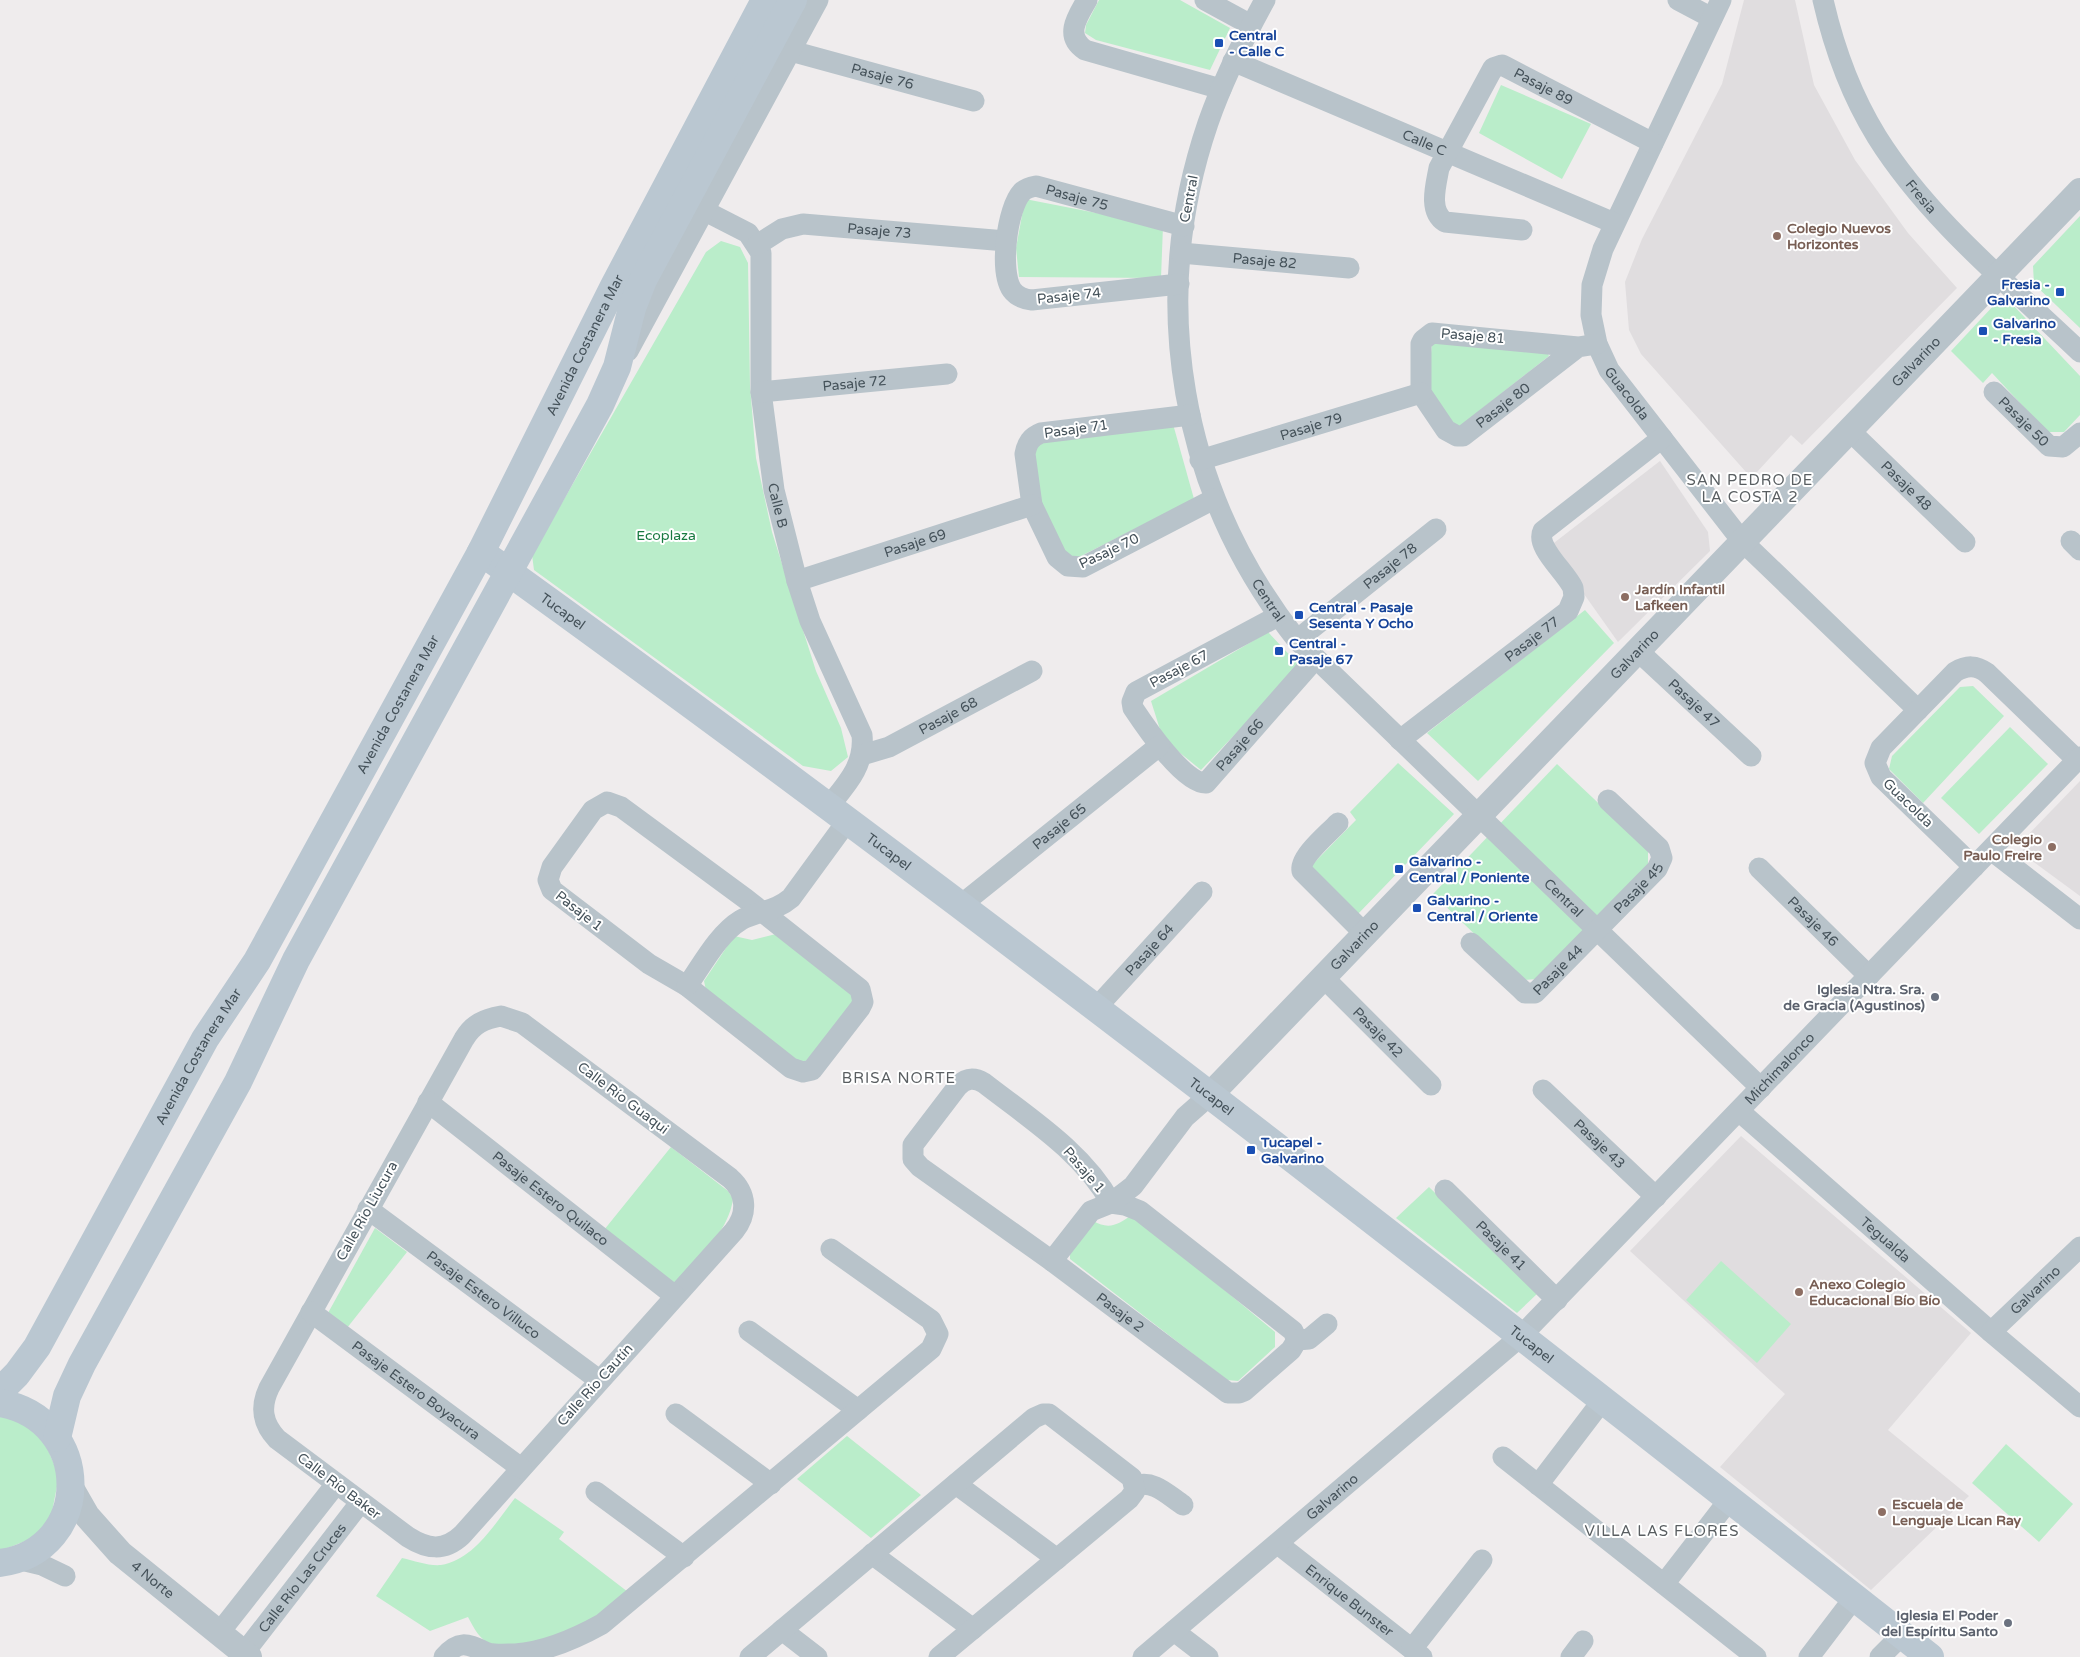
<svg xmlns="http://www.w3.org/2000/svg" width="2080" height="1657" font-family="'Varela Round',sans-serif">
  <rect width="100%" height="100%" fill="#efeced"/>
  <!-- education -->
  <g fill="#e0dddf">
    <polygon points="1744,0 1795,0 1814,85 1855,160 1908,233 1957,288 1802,445 1791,435 1757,472 1746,472 1641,354 1629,330 1625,282 1642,239 1722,84"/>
    <polygon points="1660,461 1708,532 1710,551 1618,642 1550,546"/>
    <polygon points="2080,781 2080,896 2023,854 2024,839"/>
    <polygon points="1741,1136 1971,1333 1888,1430 1969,1496 1871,1590 1720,1467 1785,1394 1630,1251"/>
  </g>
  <!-- green -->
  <g fill="#baedca">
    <polygon points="1099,0 1180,0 1230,28 1210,70 1096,40 1085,33 1086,25"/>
    <polygon points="1501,85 1591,124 1562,179 1479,133"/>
    <polygon points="1025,199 1163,226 1161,278 1019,277 1016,248"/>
    <polygon points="2080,216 2080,328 2034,284 2033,266"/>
    <polygon points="721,241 740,247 748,263 750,386 756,458 772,532 795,605 816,671 841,728 848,757 831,771 803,766 534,570 532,555 706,252"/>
    <polygon points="1996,303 2011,303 2080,376 2080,415 2064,432 2047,432 1992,373 1983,383 1951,351"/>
    <polygon points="1432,341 1547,352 1549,356 1460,426 1456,427 1428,393"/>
    <polygon points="1173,424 1194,499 1077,558 1069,559 1043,519 1033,444"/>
    <polygon points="1585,610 1614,643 1478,781 1427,733"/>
    <polygon points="1268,632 1300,666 1201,770 1163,739 1151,701"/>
    <polygon points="1973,686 2004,716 1923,803 1889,769 1892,756 1960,687"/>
    <polygon points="2010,727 2048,764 1979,834 1941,798"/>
    <polygon points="1398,763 1454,814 1357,915 1309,868 1356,820 1350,812"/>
    <polygon points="1557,764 1648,850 1648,867 1538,979 1522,980 1433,894"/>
    <polygon points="776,934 852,989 853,1003 809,1060 797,1063 707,995 704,981 734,936 752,940"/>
    <path d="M671,1147L728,1191L733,1199C728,1234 697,1258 674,1284L604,1230Z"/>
    <polygon points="1429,1187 1538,1293 1517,1313 1396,1218"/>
    <path d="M1133,1214L1275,1332V1347L1238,1381L1227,1380L1070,1259V1249L1093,1221C1109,1230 1118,1225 1133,1214Z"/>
    <polygon points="375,1228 407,1252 347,1328 328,1313"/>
    <polygon points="1721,1261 1791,1324 1757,1363 1686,1300"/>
    <polygon points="0,1415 21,1421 43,1438 59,1476 51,1517 33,1538 0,1551"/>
    <polygon points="847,1436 921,1495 871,1538 797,1479"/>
    <polygon points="2006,1444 2073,1504 2039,1542 1972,1483"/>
    <path d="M515,1498L564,1532L559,1539L628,1592C614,1602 600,1617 585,1624C567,1633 511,1652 493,1645C480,1641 474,1628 468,1617L430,1631L376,1596L402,1558C415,1561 428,1566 441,1565C474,1560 496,1522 515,1498Z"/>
  </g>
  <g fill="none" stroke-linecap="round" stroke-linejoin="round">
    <!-- minor -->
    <g stroke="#b8c3ca" stroke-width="21">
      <path d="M1087,0C1077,17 1064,36 1085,50L1221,89"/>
      <polyline points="1205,0 1251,25"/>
      <path id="s1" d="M1265,0C1243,40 1223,80 1208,123C1147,302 1180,492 1297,640L1761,1088"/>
      <polyline points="1678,0 1712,18"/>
      <path id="s2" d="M1721,0L1603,249L1592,285L1591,315L1597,344L1609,370L1742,541L1918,710"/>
      <path id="s3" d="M1823,0C1834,48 1851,95 1877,137C1929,220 2010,285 2080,352"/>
      <path id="s4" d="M791,51L974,101"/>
      <path id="s5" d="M1233,61L1614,223"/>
      <path id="s6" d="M705,211L748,233L761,253V392L774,490L797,581L810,621L862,735C865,765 847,784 829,806"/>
      <path id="s7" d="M1522,230L1445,222C1428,211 1436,185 1439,168L1493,68L1502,65L1506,67L1653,143"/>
      <path id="s8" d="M757,245L782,229L803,224L1006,241"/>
      <path id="s9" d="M1181,253L1349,268"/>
      <path id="s10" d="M1179,284L1032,300C1024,299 1017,297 1012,290C999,271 1007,208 1022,192C1026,188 1031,187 1036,186L1184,226"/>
      <path id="s11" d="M1578,347L1432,333L1423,340L1421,344V393L1446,430L1457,436H1463L1578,347L1597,344"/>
      <polyline points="628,351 818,0"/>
      <path id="s12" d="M761,392L947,374"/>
      <path id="s13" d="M1994,392L2049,446L2063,447L2080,433"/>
      <path d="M1190,415L1041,433C1031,437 1027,443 1025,454L1032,505L1057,557L1068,566L1083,567L1214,499"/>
      <path id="s14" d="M1849,430L1965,542"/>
      <path id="s15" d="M1200,460L1421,393"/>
      <polyline points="2071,541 2080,550"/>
      <path id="s16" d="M797,581L1032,505"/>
      <path id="s17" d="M1278,616L1136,692L1132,702L1133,708C1145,726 1184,784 1206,783L1315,659"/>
      <path id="s18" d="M1297,640L1436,529"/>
      <path id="s19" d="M1637,650L1751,756"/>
      <path id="s20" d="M1400,740L1568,611L1574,597L1573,588C1566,572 1535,547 1543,531L1662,438"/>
      <path id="s21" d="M862,755L889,747L1032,671"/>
      <polygon points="607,802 621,807 746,899 860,989 863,1002 860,1008 812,1070 803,1072 791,1068 687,986 649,964 552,890 548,880 552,867 593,810"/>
      <path d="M1338,823C1328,834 1299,857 1302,871L1365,934"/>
      <polyline points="1991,850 2080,919"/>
      <path d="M1974,867L1881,777L1875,763L1881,748L1955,672C1967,665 1976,665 1987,673L2077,760"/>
      <path id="s22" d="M1759,868L1869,976"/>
      <path id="s23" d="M961,905L1159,746"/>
      <path id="s24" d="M1471,943L1521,989L1525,993H1535L1657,869L1662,858L1659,848L1608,800"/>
      <path id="s25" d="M1323,977L1431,1085"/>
      <path d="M687,986C702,965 718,934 741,920C758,911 776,911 791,898L848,820"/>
      <path id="s26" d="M1096,1008L1202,892"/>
      <path d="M501,1016L522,1023L730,1178C747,1193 748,1214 734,1231L462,1535C444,1552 427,1549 408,1537L277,1439C262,1423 260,1407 269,1388L464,1039C473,1024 484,1019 501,1016Z"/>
      <path id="s27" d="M1543,1090L1656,1197"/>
      <path id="s28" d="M428,1102L675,1296"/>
      <path id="s29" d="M1739,1111L1991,1332L2080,1407"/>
      <path id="s30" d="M1445,1190L1557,1300"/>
      <path id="s31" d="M1111,1203C1083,1152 1029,1118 984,1083C974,1077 966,1078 958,1086L913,1145V1159L920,1167L1052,1261L1228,1393H1239L1244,1391L1291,1350L1297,1340"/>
      <polyline points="1111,1203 1125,1205 1140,1211 1293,1331 1297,1340"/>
      <path id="s32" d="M368,1209L599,1380"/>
      <polyline points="1052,1261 1091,1211 1111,1203 1133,1186 1185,1117 1210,1095"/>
      <path id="s33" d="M311,1312L521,1468"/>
      <polyline points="749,1331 858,1410"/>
      <path id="s34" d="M1991,1332L2080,1247"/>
      <polyline points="1297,1340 1309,1339 1327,1324"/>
      <polyline points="676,1414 771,1484"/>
      <polyline points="1503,1457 1756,1657"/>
      <polyline points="956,1484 1057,1559"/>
      <polyline points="1538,1485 1602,1401"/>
      <path d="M1135,1486C1153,1479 1168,1495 1183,1505"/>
      <polyline points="596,1492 684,1557"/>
      <path id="s35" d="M1278,1544L1422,1657"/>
      <polyline points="872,1554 973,1629"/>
      <polyline points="17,1559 42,1565 65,1576"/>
      <polyline points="1664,1584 1729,1500"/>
      <polyline points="782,1630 817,1657"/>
      <polyline points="1174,1631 1208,1657"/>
      <polyline points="219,1633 336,1484"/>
      <polyline points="1412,1649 1482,1560"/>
      <path id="s36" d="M244,1653L360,1503"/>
      <path d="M444,1657C460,1638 469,1645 488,1653C495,1655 507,1654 515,1654C546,1652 575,1639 602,1624L931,1349L938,1334L931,1320L831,1249"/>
      <polyline points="750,1657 1034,1418 1043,1414 1049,1414 1132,1478 1135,1491 1129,1499 939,1657"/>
      <path id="s37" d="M1143,1657L1520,1337L2080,757"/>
      <polyline points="1571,1657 1583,1641"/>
      <polyline points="1809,1657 1854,1598"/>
      <polyline points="1880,1657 1902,1635"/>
    </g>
    <!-- tertiary -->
    <g stroke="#b8c3ca" stroke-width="26">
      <path id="s38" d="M1210,1095L2080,191"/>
      <path id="s39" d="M71,1488L87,1516L120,1553L249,1657"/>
    </g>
    <!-- secondary -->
    <g stroke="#bac7d1" stroke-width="28">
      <path id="s40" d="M481,552C975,907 1453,1281 1930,1657"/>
      <path id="s41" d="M0,1391L17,1374L37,1347L205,1039L257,961L481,552L614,286L765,0"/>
      <path d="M0,1403C93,1419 95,1550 0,1563"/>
      <polyline points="57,1438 67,1396 82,1364 238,1082 296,960 600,405 617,367 632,308 643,280 793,0"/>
    </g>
  </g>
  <!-- markers -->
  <g fill="#1a4fb4" stroke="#fff" stroke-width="2">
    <rect x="1214" y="38" width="10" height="10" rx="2.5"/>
    <rect x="2055" y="287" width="10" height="10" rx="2.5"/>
    <rect x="1978" y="326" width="10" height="10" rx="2.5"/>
    <rect x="1294" y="610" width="10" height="10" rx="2.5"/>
    <rect x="1274" y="646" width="10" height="10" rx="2.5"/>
    <rect x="1394" y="864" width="10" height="10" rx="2.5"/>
    <rect x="1412" y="903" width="10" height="10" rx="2.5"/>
    <rect x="1246" y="1145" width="10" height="10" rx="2.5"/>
  </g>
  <g fill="#8d6e63" stroke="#fff" stroke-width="2">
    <circle cx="1777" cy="236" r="5"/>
    <circle cx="1625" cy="597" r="5"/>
    <circle cx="2052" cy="847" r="5"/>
    <circle cx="1799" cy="1292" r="5"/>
    <circle cx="1882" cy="1512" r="5"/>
  </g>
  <g fill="#6b7280" stroke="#fff" stroke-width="2">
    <circle cx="1935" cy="997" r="5"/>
    <circle cx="2008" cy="1623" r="5"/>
  </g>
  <g text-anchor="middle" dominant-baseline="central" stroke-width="4" stroke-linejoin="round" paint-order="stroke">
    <!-- transit labels -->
    <g font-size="14" font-weight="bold" fill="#164399" stroke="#fff" text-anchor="start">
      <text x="1229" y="35">Central<tspan x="1229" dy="16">- Calle C</tspan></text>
      <text x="2050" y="284" text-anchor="end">Fresia -<tspan x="2050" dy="16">Galvarino</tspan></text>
      <text x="1993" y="323">Galvarino<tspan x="1993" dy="16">- Fresia</tspan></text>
      <text x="1309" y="607">Central - Pasaje<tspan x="1309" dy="16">Sesenta Y Ocho</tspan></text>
      <text x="1289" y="643">Central -<tspan x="1289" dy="16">Pasaje 67</tspan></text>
      <text x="1409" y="861">Galvarino -<tspan x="1409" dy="16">Central / Poniente</tspan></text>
      <text x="1427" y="900">Galvarino -<tspan x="1427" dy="16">Central / Oriente</tspan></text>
      <text x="1261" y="1142">Tucapel -<tspan x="1261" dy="16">Galvarino</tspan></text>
    </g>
    <!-- street labels -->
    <g font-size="14" fill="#45525a" stroke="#fff">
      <text stroke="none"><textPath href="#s4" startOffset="95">Pasaje 76</textPath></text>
      <text stroke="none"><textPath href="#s7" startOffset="305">Pasaje 89</textPath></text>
      <text stroke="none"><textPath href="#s5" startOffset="208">Calle C</textPath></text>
      <text stroke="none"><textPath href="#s3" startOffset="222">Fresia</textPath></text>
      <text stroke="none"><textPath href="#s10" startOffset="331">Pasaje 75</textPath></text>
      <text transform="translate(1189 199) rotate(-79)">Central</text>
      <text stroke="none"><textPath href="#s8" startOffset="128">Pasaje 73</textPath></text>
      <text stroke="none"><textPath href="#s9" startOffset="84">Pasaje 82</textPath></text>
      <text transform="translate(1069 296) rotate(-6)">Pasaje 74</text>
      <text transform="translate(1473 336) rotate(5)">Pasaje 81</text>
      <text stroke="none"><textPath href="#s41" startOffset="1200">Avenida Costanera Mar</textPath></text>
      <text stroke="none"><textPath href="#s38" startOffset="1018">Galvarino</textPath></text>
      <text stroke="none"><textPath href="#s12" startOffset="94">Pasaje 72</textPath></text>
      <text stroke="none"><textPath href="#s2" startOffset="431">Guacolda</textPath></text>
      <text stroke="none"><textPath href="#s11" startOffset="325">Pasaje 80</textPath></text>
      <text stroke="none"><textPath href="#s13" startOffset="42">Pasaje 50</textPath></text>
      <text stroke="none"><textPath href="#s15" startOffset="116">Pasaje 79</textPath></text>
      <text transform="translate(1076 429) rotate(-8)">Pasaje 71</text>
      <text stroke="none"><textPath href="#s14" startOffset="80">Pasaje 48</textPath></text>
      <text stroke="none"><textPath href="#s6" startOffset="326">Calle B</textPath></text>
      <text stroke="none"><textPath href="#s16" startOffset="124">Pasaje 69</textPath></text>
      <text transform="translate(1109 551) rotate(-25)">Pasaje 70</text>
      <text stroke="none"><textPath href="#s18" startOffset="119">Pasaje 78</textPath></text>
      <text stroke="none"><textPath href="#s1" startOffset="634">Central</textPath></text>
      <text stroke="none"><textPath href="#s40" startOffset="101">Tucapel</textPath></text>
      <text stroke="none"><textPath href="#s20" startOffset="166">Pasaje 77</textPath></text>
      <text stroke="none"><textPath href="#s38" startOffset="612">Galvarino</textPath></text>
      <text transform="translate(1179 669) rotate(-28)">Pasaje 67</text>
      <text stroke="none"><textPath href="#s19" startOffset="78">Pasaje 47</textPath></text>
      <text stroke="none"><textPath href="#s41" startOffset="795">Avenida Costanera Mar</textPath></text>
      <text stroke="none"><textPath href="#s21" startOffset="95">Pasaje 68</textPath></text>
      <text stroke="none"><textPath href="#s17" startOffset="336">Pasaje 66</textPath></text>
      <text transform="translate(1908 803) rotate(44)">Guacolda</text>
      <text stroke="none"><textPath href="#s23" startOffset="126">Pasaje 65</textPath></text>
      <text stroke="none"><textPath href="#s40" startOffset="506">Tucapel</textPath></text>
      <text stroke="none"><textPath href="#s24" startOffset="231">Pasaje 45</textPath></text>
      <text stroke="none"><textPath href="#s1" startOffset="1054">Central</textPath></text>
      <text transform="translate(579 911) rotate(38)">Pasaje 1</text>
      <text stroke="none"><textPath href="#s22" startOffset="76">Pasaje 46</textPath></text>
      <text stroke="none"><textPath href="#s38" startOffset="208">Galvarino</textPath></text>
      <text stroke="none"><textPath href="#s26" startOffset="79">Pasaje 64</textPath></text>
      <text stroke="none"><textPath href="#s24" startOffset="116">Pasaje 44</textPath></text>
      <text stroke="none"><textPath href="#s25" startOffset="78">Pasaje 42</textPath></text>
      <text stroke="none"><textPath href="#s41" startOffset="390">Avenida Costanera Mar</textPath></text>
      <text stroke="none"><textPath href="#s37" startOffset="868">Michimalonco</textPath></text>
      <text stroke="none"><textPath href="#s40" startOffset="911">Tucapel</textPath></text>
      <text transform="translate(623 1098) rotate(37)">Calle Río Guaqui</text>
      <text stroke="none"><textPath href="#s27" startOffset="78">Pasaje 43</textPath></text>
      <text transform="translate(1084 1170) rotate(49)">Pasaje 1</text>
      <text stroke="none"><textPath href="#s28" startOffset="156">Pasaje Estero Quilaco</textPath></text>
      <text transform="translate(367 1211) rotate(-61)">Calle Río Liucura</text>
      <text stroke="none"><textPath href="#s29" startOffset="195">Tegualda</textPath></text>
      <text stroke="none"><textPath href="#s30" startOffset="79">Pasaje 41</textPath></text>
      <text stroke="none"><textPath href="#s34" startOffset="61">Galvarino</textPath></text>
      <text stroke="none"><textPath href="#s32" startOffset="144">Pasaje Estero Villuco</textPath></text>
      <text stroke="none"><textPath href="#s31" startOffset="551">Pasaje 2</textPath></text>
      <text stroke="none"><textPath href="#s40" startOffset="1316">Tucapel</textPath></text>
      <text transform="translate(595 1385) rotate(-48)">Calle Río Cautín</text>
      <text stroke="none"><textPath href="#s33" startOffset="131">Pasaje Estero Boyacura</textPath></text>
      <text transform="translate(339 1486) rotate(37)">Calle Río Baker</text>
      <text stroke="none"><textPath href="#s37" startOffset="248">Galvarino</textPath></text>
      <text stroke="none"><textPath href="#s36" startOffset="95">Calle Río Las Cruces</textPath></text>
      <text stroke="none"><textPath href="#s39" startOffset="124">4 Norte</textPath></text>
      <text stroke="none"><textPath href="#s35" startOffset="91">Enrique Bunster</textPath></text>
    </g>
    <!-- education labels -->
    <g font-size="14" font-weight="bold" fill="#785e54" stroke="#fff" text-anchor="start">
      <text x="1787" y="228">Colegio Nuevos<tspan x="1787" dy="16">Horizontes</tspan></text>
      <text x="1635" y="589">Jardín Infantil<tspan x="1635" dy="16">Lafkeen</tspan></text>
      <text x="2042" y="839" text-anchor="end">Colegio<tspan x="2042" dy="16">Paulo Freire</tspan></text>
      <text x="1809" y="1284">Anexo Colegio<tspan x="1809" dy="16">Educacional Bío Bío</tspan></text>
      <text x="1892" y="1504">Escuela de<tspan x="1892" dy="16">Lenguaje Lican Ray</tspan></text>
    </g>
    <!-- park labels -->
    <g font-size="14" fill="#187940" stroke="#fff">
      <text x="666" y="535">Ecoplaza</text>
    </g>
    <!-- worship labels -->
    <g font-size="14" font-weight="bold" fill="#5b616d" stroke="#fff" text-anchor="end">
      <text x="1925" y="989">Iglesia Ntra. Sra.<tspan x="1925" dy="16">de Gracia (Agustinos)</tspan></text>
      <text x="1998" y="1615">Iglesia El Poder<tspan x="1998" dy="16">del Espíritu Santo</tspan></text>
    </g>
    <!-- neighbourhood labels -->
    <g font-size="15" letter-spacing="1" fill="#595e61" stroke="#fff">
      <text x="1750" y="480">SAN PEDRO DE<tspan x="1750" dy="17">LA COSTA 2</tspan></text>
      <text x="899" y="1078">BRISA NORTE</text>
      <text x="1662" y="1531">VILLA LAS FLORES</text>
    </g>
  </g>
</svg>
